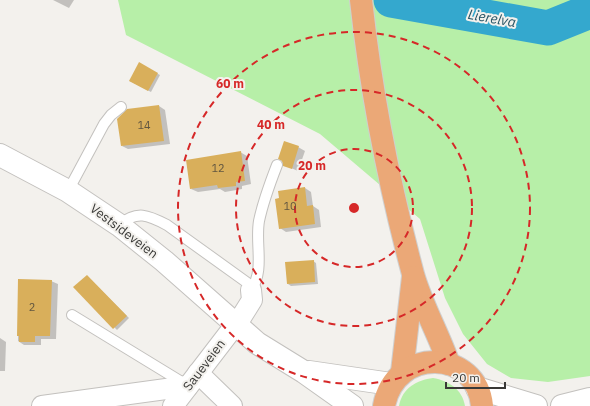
<svg xmlns="http://www.w3.org/2000/svg" width="590" height="406" font-family="'IBM Plex Sans',sans-serif">
  <rect width="100%" height="100%" fill="#f3f1ed"/>
  <!-- green -->
  <g fill="#b7efa8">
    <polygon points="118,0 590,0 590,376 548,382 511,378 487,364 463,334 445,298 420,219 320,134 126,35"/>
    <path d="M433,378C449,381 462,389 465,406H399C402,388 417,380 433,378Z"/>
  </g>
  <!-- shadow -->
  <g fill="#0003">
    <polygon points="53,0 74,0 69,8"/>
    <polygon points="139,64 160,75 151,92 130,81"/>
    <polygon points="159,106 165,110 170,144 128,149 122,146"/>
    <polygon points="298,147 305,151 298,171 284,165"/>
    <polygon points="240,152 247,156 251,184 242,186 242,189 225,192 220,189 198,192 191,189"/>
    <polygon points="305,188 311,192 313,206 319,210 321,227 286,232 280,228"/>
    <polygon points="313,261 316,263 318,284 291,286 288,284"/>
    <polygon points="87,276 129,318 117,330 75,287"/>
    <polygon points="19,280 51,281 58,284 56,339 41,339 41,345 24,345 18,341"/>
    <polygon points="0,338 6,342 5,371 0,371 0,383"/>
  </g>
  <g fill="none" stroke-linecap="round" stroke-linejoin="round">
    <!-- river -->
    <polyline stroke="#34a8ce" stroke-width="35" points="391,0 548,28 590,11"/>
  </g>
  <!-- building -->
  <g fill="#d9af5b">
    <polygon points="139,62 158,73 148,91 129,81"/>
    <polygon points="159,105 164,141 121,146 117,119 127,109"/>
    <polygon points="284,141 299,146 292,169 283,166 282,161 278,159"/>
    <polygon points="241,151 245,181 236,182 236,186 218,188 217,185 190,189 186,160"/>
    <polygon points="305,187 307,206 313,205 315,224 279,229 275,199 279,198 278,191"/>
    <polygon points="314,260 315,282 287,284 285,262"/>
    <polygon points="87,275 127,316 113,329 73,287"/>
    <polygon points="18,279 52,280 50,336 35,336 35,342 19,342 19,336 17,336"/>
  </g>
  <g fill="none" stroke-linecap="round" stroke-linejoin="round">
    <defs>
      <g id="service">
        <polyline points="68,191 104,124 111,115 121,107"/>
        <path d="M119,225C137,210 148,215 167,225L249,284L251,290"/>
        <path d="M251,290C265,270 255,244 259,221C263,202 270,183 277,165"/>
        <polyline points="72,315 185,384"/>
      </g>
      <g id="minor">
        <polyline points="198,373 232,406"/>
        <polyline points="42,406 188,386"/>
        <polyline points="173,406 242,316 252,300 251,290"/>
      </g>
      <g id="tertiary">
        <polyline points="477,388 536,406"/>
        <polyline points="562,406 590,399"/>
      </g>
      <g id="secondary">
        <polyline points="0,155 68,191 119,225 164,261 257,343 304,372 352,406"/>
        <polyline points="309,372 391,384"/>
      </g>
      <g id="primary">
        <path d="M361,0C371,92 389,184 413,274C421,303 439,335 449,364"/>
        <polyline points="402,372 413,277"/>
        <path d="M384,406C395,346 477,349 482,406"/>
      </g>
    </defs>
    <!-- service casing -->
    <use href="#service" stroke="#c3c1be" stroke-width="12"/>
    <!-- minor casing -->
    <use href="#minor" stroke="#c3c1be" stroke-width="22"/>
    <!-- tertiary casing -->
    <use href="#tertiary" stroke="#c3c1be" stroke-width="24"/>
    <!-- secondary casing -->
    <use href="#secondary" stroke="#c3c1be" stroke-width="24"/>
    <!-- primary casing -->
    <use href="#primary" stroke="#cfcfcf" stroke-width="24"/>
    <!-- service -->
    <use href="#service" stroke="#fff" stroke-width="10"/>
    <!-- minor -->
    <use href="#minor" stroke="#fff" stroke-width="20"/>
    <!-- tertiary -->
    <use href="#tertiary" stroke="#fff" stroke-width="22"/>
    <!-- secondary -->
    <use href="#secondary" stroke="#fff" stroke-width="22"/>
    <!-- primary -->
    <use href="#primary" stroke="#eba877" stroke-width="22"/>
  </g>
  <!-- distance rings -->
  <g fill="none" stroke="#d62828" stroke-width="2" stroke-dasharray="7 5">
    <circle cx="354" cy="208" r="59"/>
    <circle cx="354" cy="208" r="118"/>
    <circle cx="354" cy="208" r="176"/>
  </g>
  <g text-anchor="middle" dominant-baseline="central" stroke-width="4" stroke-linejoin="round" paint-order="stroke">
    <!-- number labels -->
    <g font-size="11" fill="#615640">
      <text x="144" y="125">14</text>
      <text x="218" y="168">12</text>
      <text x="290" y="206">10</text>
      <text x="32" y="307">2</text>
    </g>
    <!-- street labels -->
    <g font-size="13" fill="#393937" stroke="#f3f1ed">
      <text transform="translate(124 231) rotate(37)">Vestsideveien</text>
      <text transform="translate(204 365) rotate(-53)">Saueveien</text>
    </g>
    <!-- water labels -->
    <g font-size="14" font-style="italic" fill="#255364" stroke="#f3f1ed">
      <text transform="translate(492 18) rotate(10)">Lierelva</text>
    </g>
  </g>
  <circle cx="354" cy="208" r="6" fill="#d62828" stroke="#f3f1ed" stroke-width="2"/>
  <g font-size="12" text-anchor="middle" font-weight="bold" fill="#d62828" stroke="#f3f1ed" stroke-width="4" stroke-linejoin="round" paint-order="stroke">
    <text x="230" y="88">60 m</text>
    <text x="271" y="129">40 m</text>
    <text x="312" y="170">20 m</text>
  </g>
  <!-- scale -->
  <path d="M446 382v6h59v-6" fill="none" stroke="#393937" stroke-width="2"/>
  <text x="452" y="382" font-size="12" fill="#393937" stroke="#f3f1ed" stroke-width="3" paint-order="stroke">20 m</text>
</svg>
